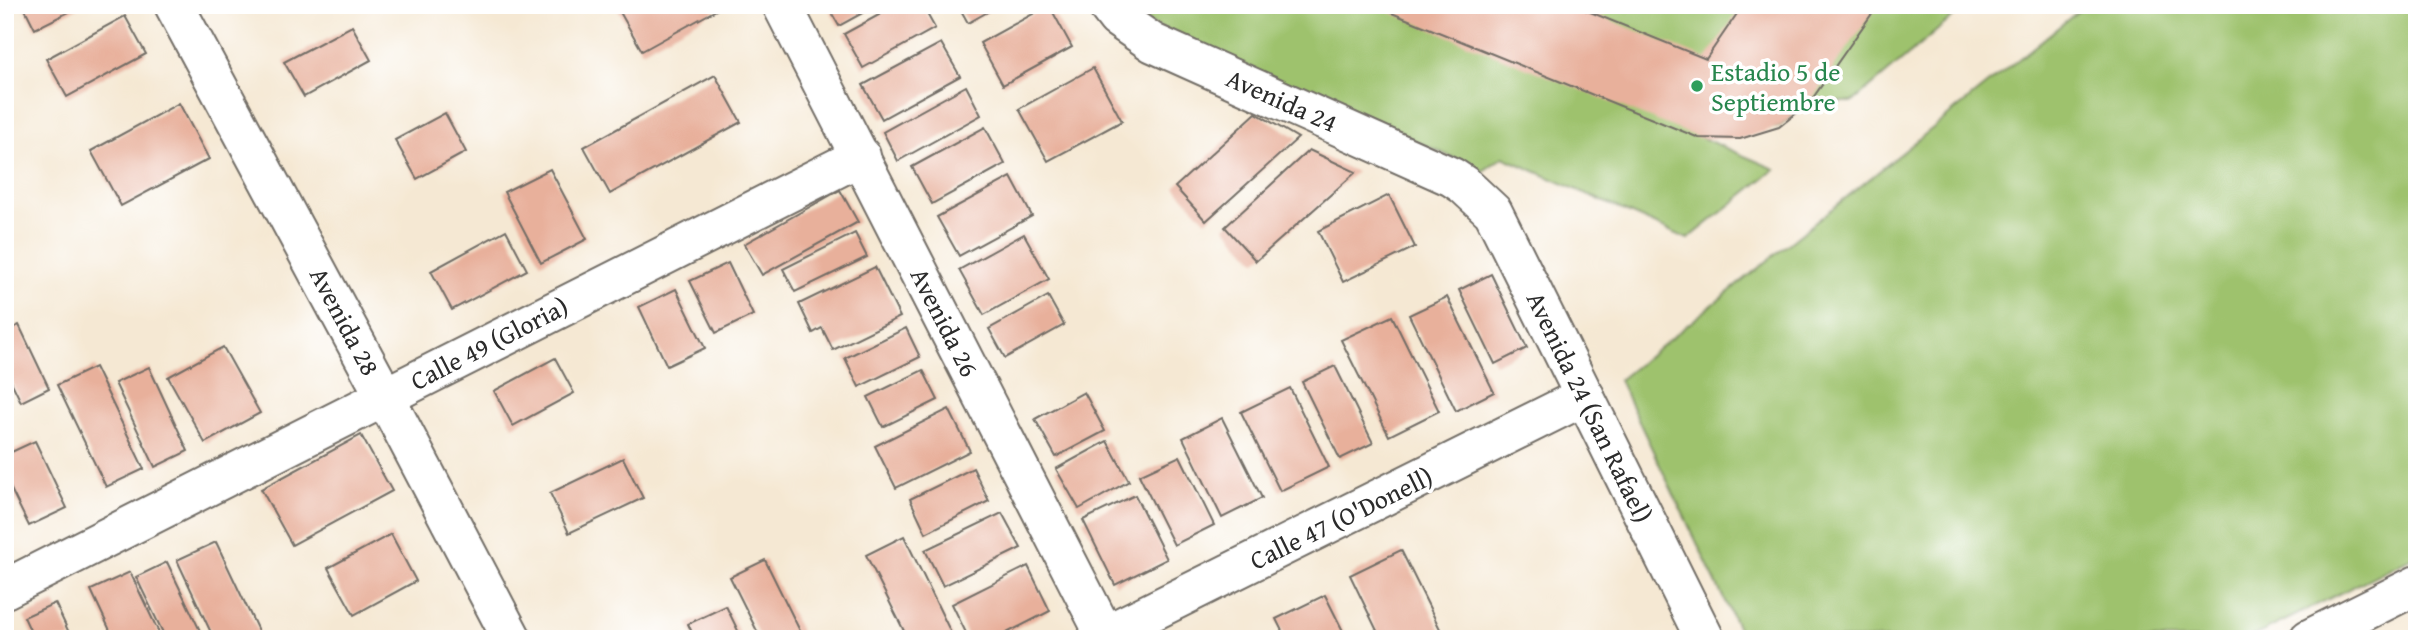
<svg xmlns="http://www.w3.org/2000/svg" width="2422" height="644" font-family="'Gentium Book Plus',serif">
  <rect width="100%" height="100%" fill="#fff"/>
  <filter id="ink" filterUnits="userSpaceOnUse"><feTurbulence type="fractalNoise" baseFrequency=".0143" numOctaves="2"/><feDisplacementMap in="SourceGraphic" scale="14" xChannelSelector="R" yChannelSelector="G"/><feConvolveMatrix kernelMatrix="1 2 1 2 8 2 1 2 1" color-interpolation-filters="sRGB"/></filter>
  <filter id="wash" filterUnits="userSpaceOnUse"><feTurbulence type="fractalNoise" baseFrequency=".00686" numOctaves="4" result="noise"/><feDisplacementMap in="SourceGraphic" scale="28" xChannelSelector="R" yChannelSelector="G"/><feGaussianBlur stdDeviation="1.57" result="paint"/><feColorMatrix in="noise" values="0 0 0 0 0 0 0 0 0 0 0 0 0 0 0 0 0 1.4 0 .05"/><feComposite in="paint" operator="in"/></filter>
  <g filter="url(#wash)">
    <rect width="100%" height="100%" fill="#f5e8d3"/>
    <!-- green -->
    <g fill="#9ec26d" stroke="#64764c" stroke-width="2">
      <polygon points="1128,5 1967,5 1853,102 1810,102 1779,127 1702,138 1775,169 1688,239 1503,157 1483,171 1145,21"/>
      <polygon points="2086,5 2417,5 2417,555 2248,639 1743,639 1619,380"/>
    </g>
    <g id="blocks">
      <!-- building -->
      <g fill="#e8b09b">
        <polygon points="23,5 76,5 77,8 35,29"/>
        <polygon points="616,5 725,5 642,51"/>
        <polygon points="827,5 877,5 839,26"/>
        <polygon points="897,5 922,5 935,28 863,68 844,34"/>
        <polygon points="958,5 1000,5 968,23"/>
        <polygon points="1049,5 1072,47 1003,85 980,43"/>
        <polygon points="1372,5 1573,5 1706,59 1743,5 1878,5 1810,102 1779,127 1740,139 1699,138"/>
        <polygon points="125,16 146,54 67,97 46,59"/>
        <polygon points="352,26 371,60 304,97 284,62"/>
        <polygon points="941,43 960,76 882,119 863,85"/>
        <polygon points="1093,68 1122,121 1048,161 1019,109"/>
        <polygon points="715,75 741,122 610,194 584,147"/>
        <polygon points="966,86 981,115 898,161 883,132"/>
        <polygon points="179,103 209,159 121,206 91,151"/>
        <polygon points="445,113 466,152 417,179 395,140"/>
        <polygon points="1256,113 1298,138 1206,221 1175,187"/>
        <polygon points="985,127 1005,164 932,204 912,167"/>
        <polygon points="1309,150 1356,172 1256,261 1225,227"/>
        <polygon points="550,169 587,239 541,263 504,192"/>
        <polygon points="1011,177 1032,216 959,256 937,217"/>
        <polygon points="840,190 858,222 762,275 744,244"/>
        <polygon points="1389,195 1415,247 1343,282 1318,231"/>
        <polygon points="506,230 527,270 452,310 431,271"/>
        <polygon points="855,233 867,257 795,292 783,269"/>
        <polygon points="1024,234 1049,279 984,315 959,270"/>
        <polygon points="728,263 753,315 716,333 690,281"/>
        <polygon points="875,267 900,317 833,350 822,328 813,333 799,304"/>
        <polygon points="1491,274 1527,348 1495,364 1459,290"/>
        <polygon points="676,289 705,348 667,366 639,307"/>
        <polygon points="1048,296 1064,325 1005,358 989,329"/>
        <polygon points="1447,297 1494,392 1456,411 1409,315"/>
        <polygon points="1392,316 1439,411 1389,436 1341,340"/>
        <polygon points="19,325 49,388 21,402 5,369 5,332"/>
        <polygon points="906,328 920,357 859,387 845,358"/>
        <polygon points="223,347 260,413 205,443 168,377"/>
        <polygon points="555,358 574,393 513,426 494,391"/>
        <polygon points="1335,366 1373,443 1340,459 1302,382"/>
        <polygon points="95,367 144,469 106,487 57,385"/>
        <polygon points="149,367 188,451 155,467 115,383"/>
        <polygon points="923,370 938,400 883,427 868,397"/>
        <polygon points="1290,388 1329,467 1280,491 1241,412"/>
        <polygon points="1084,392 1105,431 1056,457 1035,419"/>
        <polygon points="949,409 970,451 896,488 875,446"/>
        <polygon points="1222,418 1262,498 1222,518 1183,438"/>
        <polygon points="361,435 392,491 292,545 261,489"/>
        <polygon points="35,441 67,508 29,526 5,477 5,455"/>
        <polygon points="1107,441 1129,481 1079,509 1056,469"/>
        <polygon points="1180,456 1214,525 1174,545 1139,475"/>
        <polygon points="623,458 643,498 569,533 550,493"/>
        <polygon points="973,468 989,501 926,533 910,499"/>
        <polygon points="1135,495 1167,559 1115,585 1083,520"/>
        <polygon points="1002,513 1021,548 943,586 925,550"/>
        <polygon points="391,534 416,581 354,615 328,568"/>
        <polygon points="904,536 954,639 908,639 866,555"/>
        <polygon points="216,542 261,637 256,639 214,639 177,560"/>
        <polygon points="1401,550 1445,639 1381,639 1350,575"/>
        <polygon points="765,560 804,639 761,639 730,577"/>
        <polygon points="167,562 204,639 166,639 136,577"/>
        <polygon points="1028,566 1050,611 995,639 969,639 952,604"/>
        <polygon points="130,572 162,639 114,639 91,590"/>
        <polygon points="1325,595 1347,639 1286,639 1276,619"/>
        <polygon points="55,603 72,639 34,639 24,617"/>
        <polygon points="726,606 742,639 695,639 688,624"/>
      </g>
    </g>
  </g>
  <g filter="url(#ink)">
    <use href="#blocks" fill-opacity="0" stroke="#726d66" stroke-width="2"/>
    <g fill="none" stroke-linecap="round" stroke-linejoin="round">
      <defs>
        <g id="minor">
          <polyline points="782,5 1107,639"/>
          <polyline points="1107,5 1117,18 1153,43 1452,177 1464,185 1493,212 1705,639"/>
          <polyline points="5,589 861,156"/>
          <polyline points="1097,639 1585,396"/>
        </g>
        <polyline id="tertiary" points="2309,639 2417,585"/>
        <polyline id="secondary" points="174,5 384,395 512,639"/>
      </defs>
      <!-- minor casing -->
      <use href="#minor" stroke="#726d66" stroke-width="42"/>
      <!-- tertiary casing -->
      <use href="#tertiary" stroke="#726d66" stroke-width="42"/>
      <!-- secondary casing -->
      <use href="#secondary" stroke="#726d66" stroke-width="42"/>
      <!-- minor -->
      <use href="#minor" stroke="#fff" stroke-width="38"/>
      <!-- tertiary -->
      <use href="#tertiary" stroke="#fff" stroke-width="38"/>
      <!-- secondary -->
      <use href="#secondary" stroke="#fff" stroke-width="38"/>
    </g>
  </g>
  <!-- markers -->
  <circle fill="#2e9e5b" stroke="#fff" stroke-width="2.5" cx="1697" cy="86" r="7"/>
  <g text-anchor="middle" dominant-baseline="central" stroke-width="7" stroke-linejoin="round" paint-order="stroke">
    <!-- leisure labels -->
    <g font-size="26" fill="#27864d" stroke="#fff" text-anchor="start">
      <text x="1711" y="71">Estadio 5 de<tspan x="1711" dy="30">Septiembre</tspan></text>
    </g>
    <!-- street labels -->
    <g font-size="26" fill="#2b2b2b" stroke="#fff">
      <text transform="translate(1282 100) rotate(24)">Avenida 24</text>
      <text transform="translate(345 321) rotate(62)">Avenida 28</text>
      <text transform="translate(945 322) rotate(63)">Avenida 26</text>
      <text transform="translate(489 343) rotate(-27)">Calle 49 (Gloria)</text>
      <text transform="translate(1590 407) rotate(64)">Avenida 24 (San Rafael)</text>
      <text transform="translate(1341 518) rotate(-26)">Calle 47 (O'Donell)</text>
    </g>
  </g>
  <!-- margin -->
  <rect width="2422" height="644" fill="none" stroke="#fff" stroke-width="28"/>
</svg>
